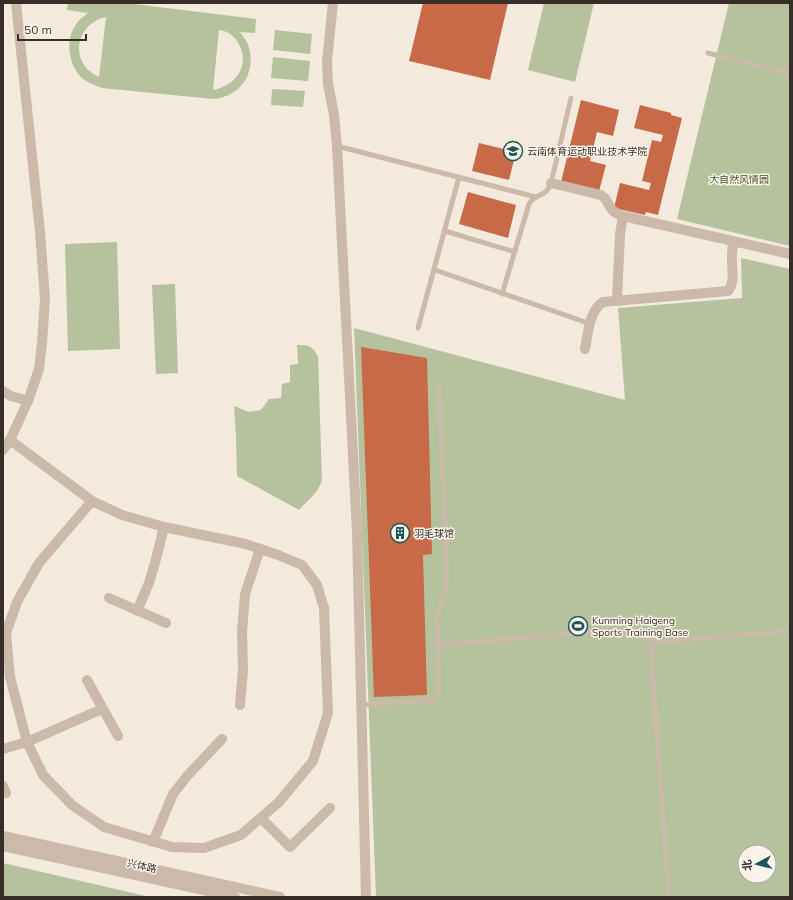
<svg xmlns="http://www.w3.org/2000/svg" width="793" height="900" font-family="Mulish,'Noto Sans SC',sans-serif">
  <rect width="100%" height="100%" fill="#f3e9dd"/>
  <!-- green -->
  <g fill="#b5c29d" fill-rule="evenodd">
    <path d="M68,3H126L256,19L255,33L240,32C244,37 248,42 249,48C256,74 240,97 213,99L102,88C95,85 88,83 82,78C69,66 65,41 75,26C78,20 83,17 88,13L67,10ZM106,17L99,77C69,64 74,24 106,17ZM219,30C227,31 233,35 237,41C252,64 237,85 213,90Z"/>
    <polygon points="544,3 594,3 575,82 528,70"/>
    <polygon points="729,3 790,3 790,246 677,219"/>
    <polygon points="275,30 312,34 310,54 273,50"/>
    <polygon points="273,57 310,61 308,81 271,78"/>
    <polygon points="272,89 305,91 303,107 271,105"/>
    <polygon points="117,242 120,349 68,351 65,244"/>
    <path d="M741,258L790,269V897H376L354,328L625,400L618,308L742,298ZM745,852H769V876H745Z"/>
    <polygon points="175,284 178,373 156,374 152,285"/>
    <path d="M297,345C309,345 313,346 318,357L322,480C319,492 307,501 299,510L237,476L236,436L234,406L249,412L261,410L269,399L281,398L282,384L290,382V365L298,364Z"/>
    <polygon points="3,863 150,897 3,897"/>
  </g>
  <!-- building -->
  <g fill="#c86a47">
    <polygon points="423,3 508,3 490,80 409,61"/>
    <polygon points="581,100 619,110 613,136 597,132 590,161 606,165 599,191 561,182"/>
    <polygon points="640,105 671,113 671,115 682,118 658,215 646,212 645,215 614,208 620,183 649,190 651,183 642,181 652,140 661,142 663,135 634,128"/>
    <polygon points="479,143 516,152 509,180 472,171"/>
    <polygon points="468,192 516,205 508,238 459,224"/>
    <polygon points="361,347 427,358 432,554 423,555 427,695 374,697"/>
  </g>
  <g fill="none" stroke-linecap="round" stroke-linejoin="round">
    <!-- service -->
    <g stroke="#cbbaa9" stroke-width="5">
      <polyline points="708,53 790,74"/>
      <polyline points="337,146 536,197"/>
      <polyline points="445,231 515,252"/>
      <polyline points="435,270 591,324"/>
      <path d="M502,294L529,204C537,192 545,199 551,183L571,98"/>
      <polyline points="418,328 459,177"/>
      <polyline points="650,639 669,897"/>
      <path d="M437,645L630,629C641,631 648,638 658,642L790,631"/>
      <polyline points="362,705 434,700 438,697 439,690 437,616 445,590 447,578 439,383"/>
    </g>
    <!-- minor -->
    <g stroke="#cbbaa9" stroke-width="10">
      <path d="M551,183L601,195C612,202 605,210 623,216L790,254"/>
      <polyline points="617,300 620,234 623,216"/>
      <path d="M585,349C588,334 589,311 603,302L728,291C736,282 731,266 732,255C732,251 733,246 733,242"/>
      <polyline points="3,391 11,396 28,401"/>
      <polyline points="10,440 92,501"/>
      <polyline points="3,450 10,440 28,401 39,369 42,343 45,299 40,232 16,3"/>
      <polygon points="92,501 122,515 164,527 246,544 278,555 302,565 317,585 324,608 328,713 313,761 279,802 241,835 204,848 172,847 104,827 72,805 43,775 27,742 10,677 6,633 17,602 39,563"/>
      <polyline points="109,598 166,623"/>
      <polyline points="137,611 149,583 155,563 164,527"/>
      <polyline points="87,680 118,736"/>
      <polyline points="240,705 243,670 242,632 245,594 260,549"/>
      <polyline points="3,749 27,742 102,709"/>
      <polyline points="3,786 6,793"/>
      <polyline points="261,818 290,847 330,808"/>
      <polyline points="153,842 173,794 188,775 222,739"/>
    </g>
    <!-- tertiary -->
    <g stroke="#cbbaa9" stroke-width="10">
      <polyline points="333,3 327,61 328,84 334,115 337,146 357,532 366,897"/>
      <polyline points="3,836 280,897"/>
      <polyline points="3,846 235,897"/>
    </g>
  </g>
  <!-- icons -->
  <defs>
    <symbol id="university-ring" viewBox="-11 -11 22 22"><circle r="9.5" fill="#faf3ea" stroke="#1d555b" stroke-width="1.5"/><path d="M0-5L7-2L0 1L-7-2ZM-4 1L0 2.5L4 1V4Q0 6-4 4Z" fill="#1d555b"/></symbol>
    <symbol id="building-ring" viewBox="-11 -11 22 22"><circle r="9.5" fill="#faf3ea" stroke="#1d555b" stroke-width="1.5"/><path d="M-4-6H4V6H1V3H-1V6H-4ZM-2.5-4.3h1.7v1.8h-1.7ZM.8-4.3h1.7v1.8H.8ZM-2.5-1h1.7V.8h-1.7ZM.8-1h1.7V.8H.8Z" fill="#1d555b"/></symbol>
    <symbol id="stadium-ring" viewBox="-11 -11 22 22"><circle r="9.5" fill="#faf3ea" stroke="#1d555b" stroke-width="1.5"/><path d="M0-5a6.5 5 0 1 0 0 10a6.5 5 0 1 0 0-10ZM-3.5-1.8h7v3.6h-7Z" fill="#1d555b"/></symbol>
  </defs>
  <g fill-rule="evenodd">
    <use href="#university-ring" x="502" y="140" width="22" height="22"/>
    <use href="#building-ring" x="389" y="522" width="22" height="22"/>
    <use href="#stadium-ring" x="567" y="615" width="22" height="22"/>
  </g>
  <g text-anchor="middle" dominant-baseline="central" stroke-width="3" stroke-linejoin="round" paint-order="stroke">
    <!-- poi labels -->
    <g font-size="10" fill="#382e29" stroke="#faf3ea" text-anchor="start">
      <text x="527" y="151">云南体育运动职业技术学院</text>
      <text x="414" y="533">羽毛球馆</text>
      <text x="592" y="620">Kunming Haigeng<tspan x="592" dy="12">Sports Training Base</tspan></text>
    </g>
    <!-- park labels -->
    <g font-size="10" fill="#46572c" stroke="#faf3ea">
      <text x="739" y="179">大自然风情园</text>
    </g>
    <!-- street labels -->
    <g font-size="10" fill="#382e29" stroke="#faf3ea">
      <text transform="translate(142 866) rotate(13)">兴体路</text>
    </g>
  </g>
  <!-- border -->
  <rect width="793" height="900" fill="none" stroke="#382e29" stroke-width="8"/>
  <!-- north arrow -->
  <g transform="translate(757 864) rotate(263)"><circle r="19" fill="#faf3ea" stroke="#aca49d"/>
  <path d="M0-3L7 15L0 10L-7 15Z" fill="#1d555b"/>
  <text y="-6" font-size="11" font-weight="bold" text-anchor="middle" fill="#382e29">北</text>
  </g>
  <!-- scale -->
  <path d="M18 34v6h68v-6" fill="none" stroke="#382e29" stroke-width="2"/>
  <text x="24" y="34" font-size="12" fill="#382e29" stroke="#faf3ea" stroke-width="3" paint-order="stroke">50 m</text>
</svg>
